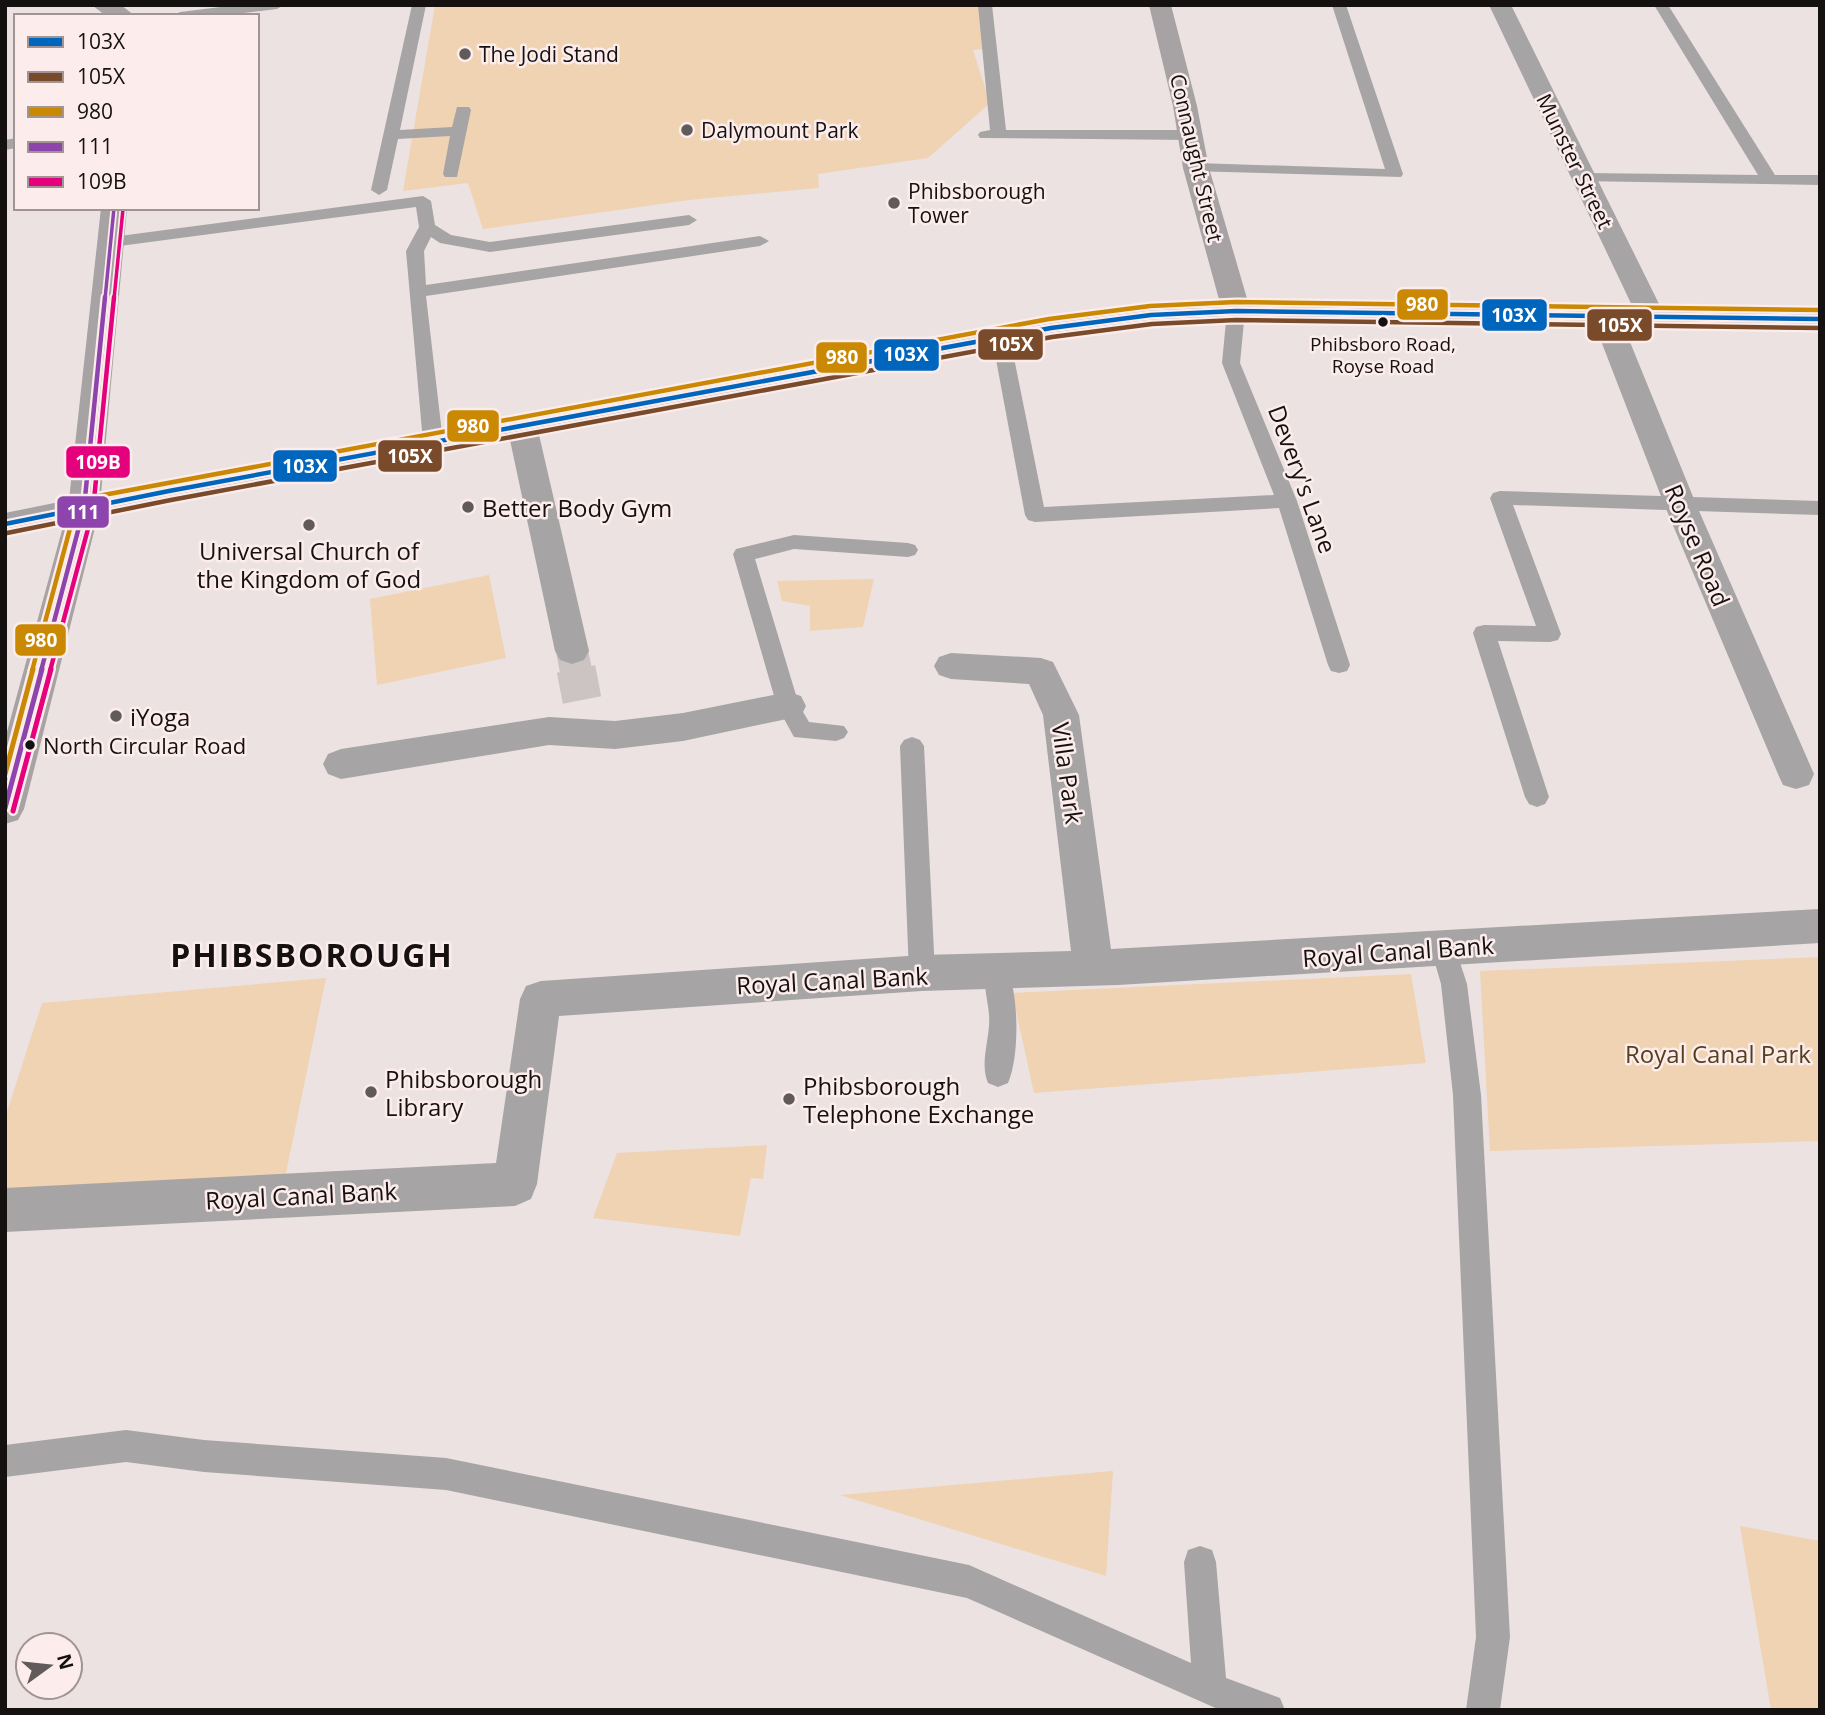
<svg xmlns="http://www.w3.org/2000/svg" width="1825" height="1715" font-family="'Open Sans',sans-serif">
  <rect width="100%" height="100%" fill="#ece2e2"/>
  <!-- green -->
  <g fill="#efd3b2">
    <polygon points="435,5 980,5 983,49 973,50 990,103 928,158 818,174 819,188 689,200 483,229 468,183 403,191"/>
    <polygon points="489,575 506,658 377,685 370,599"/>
    <polygon points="874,579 863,627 810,631 810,606 782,601 777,581"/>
    <polygon points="1820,957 1820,1141 1490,1151 1480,971"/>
    <polygon points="1411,974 1426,1063 1034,1093 1012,993"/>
    <polygon points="326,978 284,1183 5,1196 5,1118 42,1003"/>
    <polygon points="767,1145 763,1179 751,1178 740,1236 593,1218 617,1153"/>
    <polygon points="1113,1471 1106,1576 840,1495"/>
    <polygon points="1740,1526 1820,1541 1820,1710 1771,1710"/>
  </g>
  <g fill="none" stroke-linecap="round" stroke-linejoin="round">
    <!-- street-tunnel-far1 -->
    <polyline stroke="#ccc3c3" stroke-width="32" stroke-dasharray="32 16" stroke-linecap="butt" points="572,651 576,671"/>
    <!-- street-tunnel -->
    <polyline stroke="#ccc3c3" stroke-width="39" stroke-dasharray="39 19" stroke-linecap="butt" points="576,669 582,700"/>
    <!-- lane -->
    <g fill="#a7a4a5" fill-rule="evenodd">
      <polygon points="237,5 284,5 277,9 220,16 173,16 180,12"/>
      <polygon points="412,5 426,5 400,130 452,127 457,107 469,107 471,110 457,177 445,177 443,174 450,136 398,139 387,190 379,195 371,190"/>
      <polygon points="978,5 992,5 1006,130 1190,130 1198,135 1190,140 980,138 978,135 980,132 990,130"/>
      <polygon points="1332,5 1346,5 1403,174 1401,177 1190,171 1188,168 1190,165 1196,163 1385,169"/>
      <polygon points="1654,5 1668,5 1775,175 1820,175 1820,185 1578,181 1576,178 1584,173 1758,175"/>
      <polygon points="16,138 16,148 5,150 5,140"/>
      <polygon points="423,196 431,201 435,225 451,235 490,242 689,215 697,220 689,225 490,252 440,243 431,237 424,251 426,285 760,236 769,241 760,246 426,296 443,442 440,447 426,447 423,442 406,251 419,227 416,207 112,247 103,242 112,237"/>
      <polygon points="1236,305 1245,311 1240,363 1297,501 1350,665 1347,671 1339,673 1331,671 1328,665 1279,508 1035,522 1028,520 1025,515 992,338 1001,332 1010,338 1044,507 1274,495 1222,363 1227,311"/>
      <polygon points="1500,491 1820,501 1820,515 1513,505 1561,634 1558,640 1550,642 1498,641 1549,797 1545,804 1537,807 1529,804 1525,797 1473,633 1476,627 1484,625 1536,626 1490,498 1493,493"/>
      <polygon points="794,535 908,543 915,545 918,550 915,555 908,557 794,549 755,559 799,705 809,722 844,726 848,732 844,738 836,741 794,737 777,706 733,554 736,549"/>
      <polygon points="912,737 920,740 924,746 935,973 931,981 922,984 913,981 909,973 900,746 904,740"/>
      <polygon points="1444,938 1453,941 1467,984 1481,1095 1510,1637 1500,1710 1466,1710 1476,1637 1453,1095 1441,984 1431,949 1435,941"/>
      <path d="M997,962L1006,965C1019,992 1020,1056 1008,1083L998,1087L988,1083C979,1062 991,1037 989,1015C988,999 981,980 988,965Z"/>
      <polygon points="126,1430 204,1440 446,1458 969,1565 1191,1663 1184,1562 1188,1550 1200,1546 1212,1550 1216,1562 1226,1678 1280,1698 1285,1710 1220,1710 967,1598 446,1490 204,1472 126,1462 5,1477 5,1445"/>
    </g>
    <!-- street -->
    <g fill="#a7a4a5" fill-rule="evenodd">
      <polygon points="1489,5 1511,5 1665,316 1661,322 1651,325 1641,322 1637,316"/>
      <polygon points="1605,306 1615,309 1619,315 1696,504 1814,774 1809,785 1796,789 1783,785 1778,774 1664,504 1591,315 1595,309"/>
      <polygon points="522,416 533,419 537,426 589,651 584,660 572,664 560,660 555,651 507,426 511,419"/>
      <polygon points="951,653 1041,658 1053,662 1079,715 1111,949 1820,909 1820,943 1118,985 922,991 559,1016 537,1184 531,1199 515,1206 5,1232 5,1188 496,1163 520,999 526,986 541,981 922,955 1071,951 1043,715 1029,684 951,679 939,675 934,666 939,657"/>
      <polygon points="788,692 801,696 806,706 801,716 683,741 615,749 549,745 341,779 328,774 323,764 328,754 341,749 549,717 615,721 683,713"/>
    </g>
    <!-- secondary -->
    <g fill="#a7a2a3" fill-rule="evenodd">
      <polygon points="92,5 121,5 135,16 106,16"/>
      <polygon points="1149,5 1171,5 1197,106 1209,168 1248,302 1820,310 1820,328 1236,320 1151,324 1051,337 98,516 24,809 18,820 5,824 5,739 64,523 5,535 5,513 69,500 101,208 127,208 101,494 1051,319 1151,306 1220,303 1183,168 1173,106"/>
    </g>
    <defs>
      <polyline id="bus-1" points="5,524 169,491 1051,328 1151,315 1236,311 1820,319"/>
      <polyline id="bus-2" points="7,533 171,500 1052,337 1152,324 1236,320 1820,328"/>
      <g id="bus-3-far1">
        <polyline points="82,499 1049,319 1150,306 1236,302 1820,310"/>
        <polyline points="32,671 76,506"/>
      </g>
      <polyline id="bus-3" points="5,774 33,669"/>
      <polyline id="bus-4-far2" points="105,299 114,208"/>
      <polyline id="bus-4-far1" points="41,671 84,508 105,297"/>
      <polyline id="bus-4" points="5,808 42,669"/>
      <polyline id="bus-5-far2" points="114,299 123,209"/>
      <polyline id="bus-5-far1" points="50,671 93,510 114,297"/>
      <polyline id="bus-5" points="13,811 51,669"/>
    </defs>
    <!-- bus-1 casing -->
    <use href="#bus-1" stroke="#fcedec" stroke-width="9"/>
    <!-- bus-2 casing -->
    <use href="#bus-2" stroke="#fcedec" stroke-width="9"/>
    <!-- bus-3-far1 casing -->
    <use href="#bus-3-far1" stroke="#fcedec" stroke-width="9"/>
    <!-- bus-3 casing -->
    <use href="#bus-3" stroke="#fcedec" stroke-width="10"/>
    <!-- bus-4-far2 casing -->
    <use href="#bus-4-far2" stroke="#fcedec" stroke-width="7"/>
    <!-- bus-4-far1 casing -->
    <use href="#bus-4-far1" stroke="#fcedec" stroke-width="9"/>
    <!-- bus-4 casing -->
    <use href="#bus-4" stroke="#fcedec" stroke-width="10"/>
    <!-- bus-5-far2 casing -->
    <use href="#bus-5-far2" stroke="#fcedec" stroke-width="7"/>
    <!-- bus-5-far1 casing -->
    <use href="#bus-5-far1" stroke="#fcedec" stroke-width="9"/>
    <!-- bus-5 casing -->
    <use href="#bus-5" stroke="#fcedec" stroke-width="10"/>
    <!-- bus-1 -->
    <use href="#bus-1" stroke="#0065bd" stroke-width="4.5"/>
    <!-- bus-2 -->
    <use href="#bus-2" stroke="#7a4b2a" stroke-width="4.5"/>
    <!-- bus-3-far1 -->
    <use href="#bus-3-far1" stroke="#ca8803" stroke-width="4.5"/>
    <!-- bus-3 -->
    <use href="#bus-3" stroke="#ca8803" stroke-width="5"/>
    <!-- bus-4-far2 -->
    <use href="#bus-4-far2" stroke="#8e44ad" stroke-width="3.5"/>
    <!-- bus-4-far1 -->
    <use href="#bus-4-far1" stroke="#8e44ad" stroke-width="4.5"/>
    <!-- bus-4 -->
    <use href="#bus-4" stroke="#8e44ad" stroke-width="5"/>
    <!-- bus-5-far2 -->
    <use href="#bus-5-far2" stroke="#e5007d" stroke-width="3.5"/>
    <!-- bus-5-far1 -->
    <use href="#bus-5-far1" stroke="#e5007d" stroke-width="4.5"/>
    <!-- bus-5 -->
    <use href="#bus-5" stroke="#e5007d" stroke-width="5"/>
  </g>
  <!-- markers -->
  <g fill="#615a5a" stroke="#fcedec" stroke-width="2.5">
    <circle cx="465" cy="54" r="7"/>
    <circle cx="687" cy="130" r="7"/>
    <circle cx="894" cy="203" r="7"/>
    <circle cx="468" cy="507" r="7"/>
    <circle cx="309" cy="525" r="7"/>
    <circle cx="116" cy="716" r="7"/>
    <circle cx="371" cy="1092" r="7"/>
    <circle cx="789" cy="1099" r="7"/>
  </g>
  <g fill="#161111" stroke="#fcedec" stroke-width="2.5">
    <circle cx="1383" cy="322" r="6"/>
    <circle cx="30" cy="745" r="6"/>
  </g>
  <g text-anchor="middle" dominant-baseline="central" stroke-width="5" stroke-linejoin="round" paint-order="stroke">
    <!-- far-bus labels -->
    <g font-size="19" fill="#161111" stroke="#fcedec">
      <text x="1383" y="344">Phibsboro Road,<tspan x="1383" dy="22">Royse Road</tspan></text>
    </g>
    <!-- far-poi labels -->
    <g font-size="21" fill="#161111" stroke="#fcedec" text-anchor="start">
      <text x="479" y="54">The Jodi Stand</text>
      <text x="701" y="130">Dalymount Park</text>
      <text x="908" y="191">Phibsborough<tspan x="908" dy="24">Tower</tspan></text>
    </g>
    <!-- far-street labels -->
    <g font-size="21" fill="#161111" stroke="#fcedec">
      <text transform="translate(1197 158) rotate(77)">Connaught Street</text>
      <text transform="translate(1575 161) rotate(64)">Munster Street</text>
    </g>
    <!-- bus labels -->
    <g font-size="22" fill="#161111" stroke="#fcedec" text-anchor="start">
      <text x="43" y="745">North Circular Road</text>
    </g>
    <!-- street labels -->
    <g font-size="24" fill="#161111" stroke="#fcedec">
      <text transform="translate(1303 479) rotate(70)">Devery's Lane</text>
      <text transform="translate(1698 545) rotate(67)">Royse Road</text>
      <text transform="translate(1068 773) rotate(82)">Villa Park</text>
      <text transform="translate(1398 951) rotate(-4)">Royal Canal Bank</text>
      <text transform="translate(832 980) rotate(-3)">Royal Canal Bank</text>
      <text transform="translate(301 1195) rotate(-3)">Royal Canal Bank</text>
    </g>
    <!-- poi labels -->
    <g font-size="24" fill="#161111" stroke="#fcedec" text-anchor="start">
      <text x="482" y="507">Better Body Gym</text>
      <text x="309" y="550" text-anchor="middle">Universal Church of<tspan x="309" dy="28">the Kingdom of God</tspan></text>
      <text x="130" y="716">iYoga</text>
      <text x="385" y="1078">Phibsborough<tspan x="385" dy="28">Library</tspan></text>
      <text x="803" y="1085">Phibsborough<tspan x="803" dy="28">Telephone Exchange</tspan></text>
    </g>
    <!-- park labels -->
    <g font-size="24" fill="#553f1c" stroke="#fcedec">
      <text x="1718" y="1053">Royal Canal Park</text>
    </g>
    <!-- district labels -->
    <g font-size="32" font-weight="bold" letter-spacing="2" fill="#161111" stroke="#fcedec">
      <text x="312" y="954">PHIBSBOROUGH</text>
    </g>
  </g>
  <g stroke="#fcedec" stroke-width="2.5">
    <rect x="1396" y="288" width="53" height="33" rx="7" fill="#ca8803"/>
    <rect x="1481" y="298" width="67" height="34" rx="7" fill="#0065bd"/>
    <rect x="1586" y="308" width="67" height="34" rx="7" fill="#7a4b2a"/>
    <rect x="977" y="328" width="67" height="33" rx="7" fill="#7a4b2a"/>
    <rect x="873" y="338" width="67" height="34" rx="7" fill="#0065bd"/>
    <rect x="815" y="341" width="53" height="33" rx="7" fill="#ca8803"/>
    <rect x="446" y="409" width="54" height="34" rx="7" fill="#ca8803"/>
    <rect x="377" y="439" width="66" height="34" rx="7" fill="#7a4b2a"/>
    <rect x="65" y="445" width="66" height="34" rx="7" fill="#e5007d"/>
    <rect x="272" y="449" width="66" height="34" rx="7" fill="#0065bd"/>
    <rect x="56" y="495" width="54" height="34" rx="7" fill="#8e44ad"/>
    <rect x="14" y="623" width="53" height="34" rx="7" fill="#ca8803"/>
  </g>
  <g font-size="19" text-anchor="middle" font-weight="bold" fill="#fff">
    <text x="1422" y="311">980</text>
    <text x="1514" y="322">103X</text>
    <text x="1620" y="332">105X</text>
    <text x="1011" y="351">105X</text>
    <text x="906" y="361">103X</text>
    <text x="842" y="364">980</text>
    <text x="473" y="433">980</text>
    <text x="410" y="463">105X</text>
    <text x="98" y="469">109B</text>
    <text x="305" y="473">103X</text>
    <text x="83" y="519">111</text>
    <text x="41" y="647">980</text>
  </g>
  <!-- border -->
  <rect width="1825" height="1715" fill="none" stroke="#161111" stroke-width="14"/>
  <!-- legend -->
  <rect x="14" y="14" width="245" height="196" fill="#fcedec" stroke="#a09594" stroke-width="2"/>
  <rect x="28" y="37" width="35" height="10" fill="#0065bd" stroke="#a09594" stroke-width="2"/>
  <text x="77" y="49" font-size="21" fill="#161111">103X</text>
  <rect x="28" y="72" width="35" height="10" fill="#7a4b2a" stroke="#a09594" stroke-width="2"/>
  <text x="77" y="84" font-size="21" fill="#161111">105X</text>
  <rect x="28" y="107" width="35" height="10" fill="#ca8803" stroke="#a09594" stroke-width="2"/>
  <text x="77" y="119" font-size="21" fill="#161111">980</text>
  <rect x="28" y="142" width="35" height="10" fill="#8e44ad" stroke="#a09594" stroke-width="2"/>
  <text x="77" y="154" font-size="21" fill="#161111">111</text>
  <rect x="28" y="177" width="35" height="10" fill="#e5007d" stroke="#a09594" stroke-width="2"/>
  <text x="77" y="189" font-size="21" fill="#161111">109B</text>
  <!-- north arrow -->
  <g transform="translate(49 1666) rotate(75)"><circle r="33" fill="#fcedec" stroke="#a09594" stroke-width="2"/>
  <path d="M0-5L12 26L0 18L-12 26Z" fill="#615a5a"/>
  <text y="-10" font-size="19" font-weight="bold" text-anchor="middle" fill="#161111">N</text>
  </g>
</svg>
